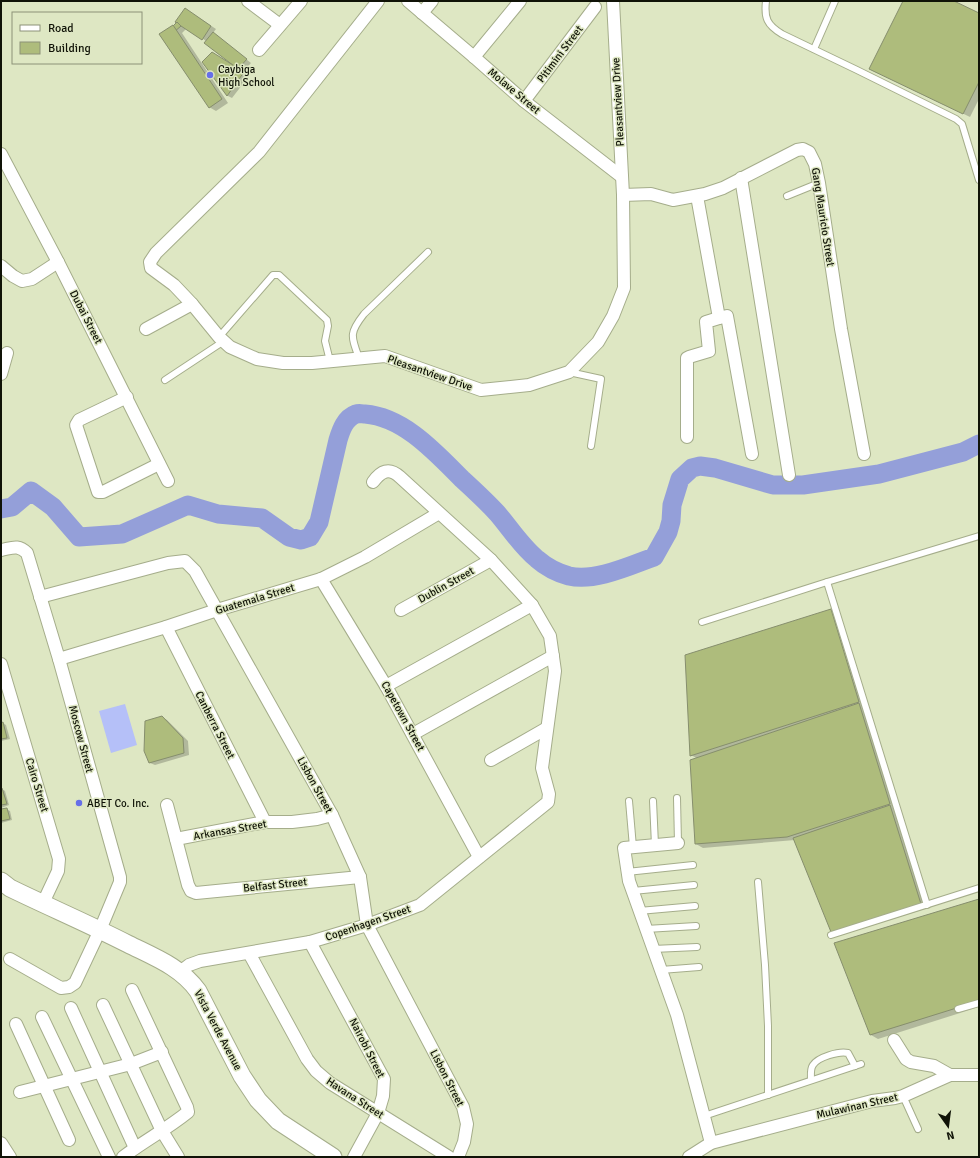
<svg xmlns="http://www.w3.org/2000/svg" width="980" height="1158" font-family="Signika,sans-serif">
  <rect width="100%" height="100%" fill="#dee7c3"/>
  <!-- green -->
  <polygon fill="#b5c0f8" points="125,704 137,745 111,753 99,711"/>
  <!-- shadow -->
  <g fill="#0003">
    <polygon points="904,1 952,1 979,14 979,99 970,117 877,72"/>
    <polygon points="190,12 216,29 213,33 251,63 243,72 249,76 232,98 228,96 204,62 232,65 233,64 206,41 187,28 182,33 228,103 216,111 209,107 173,27"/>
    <polygon points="831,610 838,614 928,908 839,936 795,840 703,848 696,844 698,759 691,755"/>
    <polygon points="162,717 167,720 188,741 189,755 155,765 150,763"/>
    <polygon points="3,723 6,725 10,739 1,741 1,724"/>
    <polygon points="2,789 5,791 9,805 1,808"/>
    <polygon points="6,809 10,811 12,820 1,823 1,810"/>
    <polygon points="979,900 979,1007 878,1039 871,1035"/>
  </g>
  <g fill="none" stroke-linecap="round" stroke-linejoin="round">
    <!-- river -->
    <path stroke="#949fd9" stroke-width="19" d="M1,509L12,507L31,491L53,507L79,537L122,534L188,505L218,514L262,518L289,537L301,540L310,537L319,522L338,440C341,430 345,418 356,414C359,413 363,414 365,414C404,417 436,453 462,479C474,490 486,501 497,513C510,528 521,546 537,559C545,566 558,573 569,576C595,582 629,566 654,557L668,532L671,521L672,505L680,479L692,468L700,466L715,468L773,485H803L879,474L963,452L979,444"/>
  </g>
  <!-- building -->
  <g fill="#aebc7c" stroke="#868e6d">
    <polygon points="903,1 954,1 979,13 979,82 963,114 869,69"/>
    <polygon points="185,8 211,26 202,40 175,22"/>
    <polygon points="177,22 181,26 174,32 171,28"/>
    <polygon points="173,25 222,99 209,108 159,34"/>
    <polygon points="213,32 247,59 238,69 204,43"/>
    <polygon points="212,52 244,72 227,96 202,62"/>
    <polygon points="831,609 859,702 690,756 685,655"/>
    <polygon points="859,703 890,804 787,837 695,844 690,760"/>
    <polygon points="162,716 183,738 184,753 149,763 144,751 145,721"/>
    <polygon points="3,722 7,738 1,739 1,723"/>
    <polygon points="2,788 7,804 1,805 1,789"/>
    <polygon points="890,805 921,904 831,932 793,838"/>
    <polygon points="7,808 10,819 1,821 1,809"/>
    <polygon points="979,899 979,1001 870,1035 834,943"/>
  </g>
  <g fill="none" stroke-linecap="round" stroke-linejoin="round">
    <defs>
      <g id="lane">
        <path d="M766,1C764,18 767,25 782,34L857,70L956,119L962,124L979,180"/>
        <polyline points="814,49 835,1"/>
        <polyline points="787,196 819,183"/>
        <polyline points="219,337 273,275 279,275 327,320 328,326 325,341 330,361"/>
        <path d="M359,358C351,336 349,333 364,314L428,252"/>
        <polyline points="569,372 601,379 591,446"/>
        <polyline points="165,380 224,341"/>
        <polyline points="827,582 927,905"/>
        <polyline points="702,622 827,582 979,536"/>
        <polyline points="677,798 678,843"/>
        <polyline points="629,801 633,847"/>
        <polyline points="653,801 655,845"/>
        <polyline points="627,872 693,865"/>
        <polyline points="758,882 765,965 768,1026 768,1095"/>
        <polyline points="633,891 694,885"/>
        <polyline points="639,911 695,906"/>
        <polyline points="646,929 696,926"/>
        <polyline points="831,935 979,888"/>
        <polyline points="653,949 697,947"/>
        <polyline points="661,970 699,967"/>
        <polyline points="958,1009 979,1003"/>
        <path d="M811,1080C811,1075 810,1069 813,1065C818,1057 839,1051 848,1053L855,1066"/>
        <polyline points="903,1096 918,1129"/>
        <polyline points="704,1116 861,1064"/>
      </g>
      <g id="street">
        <polyline points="248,1 280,25"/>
        <polyline points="378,1 259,152 156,253 150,262 151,268 174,285 192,304 219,337 230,347 257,359 283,363 312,363 385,356 481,390 529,385 569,372 598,342 613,316 624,288 623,195 613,1"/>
        <polyline points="408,1 474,57 524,101 622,177"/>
        <polyline points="422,13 432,1"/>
        <polyline points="259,50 301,1"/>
        <polyline points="474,57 520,1"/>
        <polyline points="524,101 595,7"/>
        <polyline points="1,154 58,262 168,481"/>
        <polyline points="741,178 789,475"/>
        <polyline points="623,195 651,194 673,200 705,194 723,188 797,150 803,149 809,152 815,164 819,183 841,329 864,454"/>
        <polyline points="697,196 719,318 727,316 752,454"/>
        <polyline points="1,266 13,276 22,281 32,279 58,262"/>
        <polyline points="146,329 192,304"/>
        <polyline points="1,374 7,353"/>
        <polyline points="127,397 79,420 76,425 98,492 103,492 159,464"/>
        <polyline points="687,437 687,358 689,357 709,351 706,322 719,318"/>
        <path d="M1,550C12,548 18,544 27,553L59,659L120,877V882L100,930L75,983L69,987L61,988L10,959"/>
        <polyline points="321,579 386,686 479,857"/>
        <polyline points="40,597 168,563 185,561 195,571 332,815 360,877 367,925 463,1107 467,1124 464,1142 458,1157"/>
        <polyline points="401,610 491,560"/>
        <polyline points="166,627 265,822"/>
        <polyline points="59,659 166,627 217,610 321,579 365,557 439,513"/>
        <polyline points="1,664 59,859 58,871 43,903"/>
        <polyline points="386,686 532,605"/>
        <polyline points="413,734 553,656"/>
        <polyline points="491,760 547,728"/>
        <polyline points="167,805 188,885 191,891 196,893 360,877"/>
        <polyline points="176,839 265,822 292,822 317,819 332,815"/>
        <polyline points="678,843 624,848 629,881 677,1015 711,1143"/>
        <polyline points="310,942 384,1079 383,1096 378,1113 354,1157"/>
        <polyline points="249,953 307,1059 316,1071 330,1083 449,1157"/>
        <path d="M181,971L189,965L200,961L310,942L367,925L420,905L548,802L549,794L542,768L555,671L550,636L532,605L491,560L400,477C389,467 381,471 373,482"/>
        <polyline points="103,1005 162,1131 178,1157"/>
        <polyline points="71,1008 135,1148"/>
        <polyline points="42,1017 109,1157"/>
        <polyline points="16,1024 69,1140"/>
        <polyline points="894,1040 906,1059 911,1062 934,1066 950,1075"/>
        <polyline points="20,1092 131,1064 162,1052"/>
        <polyline points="1,1143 10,1157"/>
        <path d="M123,1157C144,1141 167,1129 188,1112L187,1107L132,990"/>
        <polyline points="689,1157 711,1143 872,1101 895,1098 903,1096 950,1075 979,1075"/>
      </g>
      <path id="secondary" d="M1,881L10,888C49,907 89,924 128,944C154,957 181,967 198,991L242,1076L258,1100L278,1121L333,1157"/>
    </defs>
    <!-- lane casing -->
    <use href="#lane" stroke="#a5ad8b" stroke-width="8"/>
    <!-- street casing -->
    <use href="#street" stroke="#a5ad8b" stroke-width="14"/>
    <!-- secondary casing -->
    <use href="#secondary" stroke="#a5ad8b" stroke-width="19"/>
    <!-- lane -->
    <use href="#lane" stroke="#fff" stroke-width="6"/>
    <!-- street -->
    <use href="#street" stroke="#fff" stroke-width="12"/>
    <!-- secondary -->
    <use href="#secondary" stroke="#fff" stroke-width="17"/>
  </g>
  <!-- markers -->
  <g fill="#666fe8" stroke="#dee7c3" stroke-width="1.5">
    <circle cx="210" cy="75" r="4"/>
    <circle cx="79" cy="803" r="4"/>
  </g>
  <g text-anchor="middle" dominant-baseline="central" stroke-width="3" stroke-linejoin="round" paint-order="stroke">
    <!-- street labels -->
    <g font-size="11" fill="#101307" stroke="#dee7c3">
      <text transform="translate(560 54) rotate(-53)">Pitimini Street</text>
      <text transform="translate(514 91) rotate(40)">Molave Street</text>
      <text transform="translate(618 102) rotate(-93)">Pleasantview Drive</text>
      <text transform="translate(823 217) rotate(81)">Gang Mauricio Street</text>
      <text transform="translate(86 317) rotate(63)">Dubai Street</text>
      <text transform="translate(430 373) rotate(19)">Pleasantview Drive</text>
      <text transform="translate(446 585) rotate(-29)">Dublin Street</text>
      <text transform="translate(255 599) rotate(-17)">Guatemala Street</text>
      <text transform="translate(403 716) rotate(61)">Capetown Street</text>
      <text transform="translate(215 725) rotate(63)">Canberra Street</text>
      <text transform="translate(81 739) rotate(75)">Moscow Street</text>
      <text transform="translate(37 785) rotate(73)">Cairo Street</text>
      <text transform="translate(315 785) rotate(61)">Lisbon Street</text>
      <text transform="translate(230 830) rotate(-10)">Arkansas Street</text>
      <text transform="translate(275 885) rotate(-6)">Belfast Street</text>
      <text transform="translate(368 923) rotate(-19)">Copenhagen Street</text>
      <text transform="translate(218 1030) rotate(62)">Vista Verde Avenue</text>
      <text transform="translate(367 1048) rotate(63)">Nairobi Street</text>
      <text transform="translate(447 1078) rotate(63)">Lisbon Street</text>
      <text transform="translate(355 1098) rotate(33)">Havana Street</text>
      <text transform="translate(857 1106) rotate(-13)">Mulawinan Street</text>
    </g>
    <!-- poi labels -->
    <g font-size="11" fill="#101307" stroke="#dee7c3" text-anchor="start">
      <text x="218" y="69">Caybiga<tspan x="218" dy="13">High School</tspan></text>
      <text x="87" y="803">ABET Co. Inc.</text>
    </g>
  </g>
  <!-- border -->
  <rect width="980" height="1158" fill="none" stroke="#101307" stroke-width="4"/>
  <!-- legend -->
  <rect x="12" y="12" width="130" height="52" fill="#dee7c3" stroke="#8c9278"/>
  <rect x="20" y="25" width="20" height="6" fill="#ffffff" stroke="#8c9278"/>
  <text x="48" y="32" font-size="12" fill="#101307">Road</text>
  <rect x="20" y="42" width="20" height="12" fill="#aebc7c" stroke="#8c9278"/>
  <text x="48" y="52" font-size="12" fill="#101307">Building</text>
  <!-- north arrow -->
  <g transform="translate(948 1126) rotate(166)" stroke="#dee7c3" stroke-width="3" paint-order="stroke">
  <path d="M0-3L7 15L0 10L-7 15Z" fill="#101307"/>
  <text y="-6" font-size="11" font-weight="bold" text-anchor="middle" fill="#101307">N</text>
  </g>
</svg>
